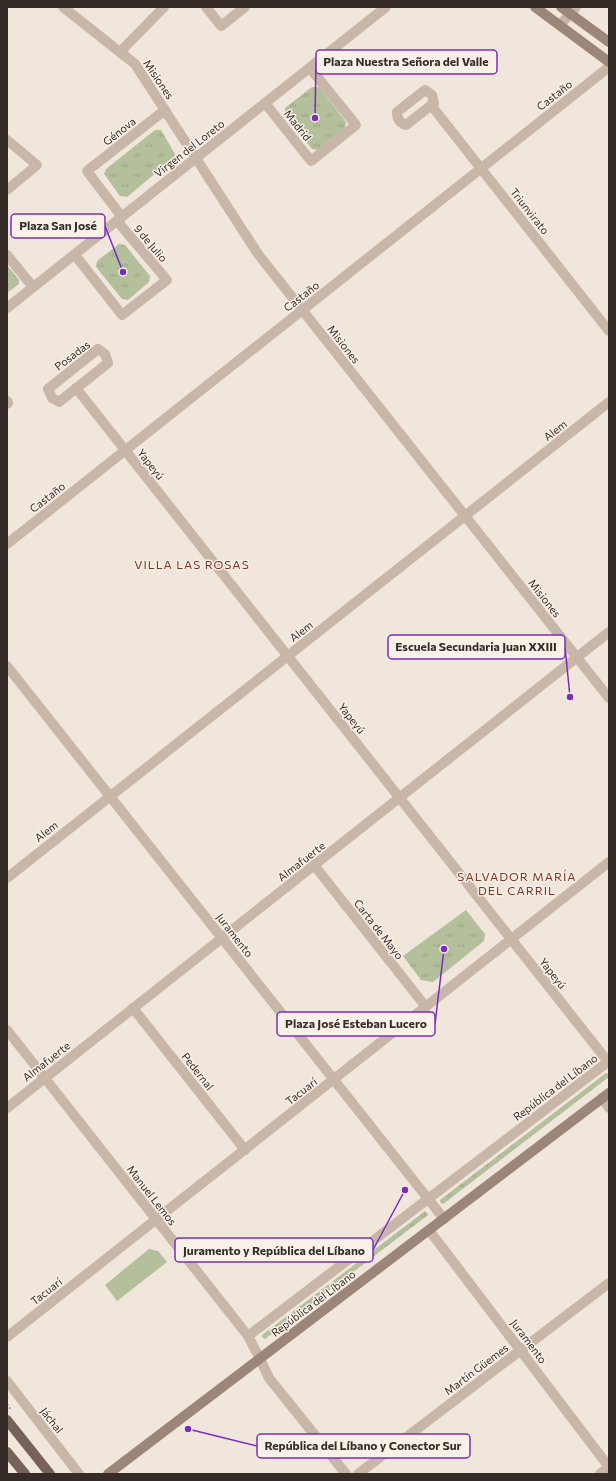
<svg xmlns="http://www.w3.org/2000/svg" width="616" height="1481" font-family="Commissioner,sans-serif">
  <defs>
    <pattern id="grass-tufts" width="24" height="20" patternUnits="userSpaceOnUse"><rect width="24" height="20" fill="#b4bf9c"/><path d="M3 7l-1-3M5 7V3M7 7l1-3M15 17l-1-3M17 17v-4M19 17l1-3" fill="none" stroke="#9ba486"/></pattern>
  </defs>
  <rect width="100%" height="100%" fill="#f1e6db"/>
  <!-- grass -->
  <g fill="url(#grass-tufts)">
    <polygon points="312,87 319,87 346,122 345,128 318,150 312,149 285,115 285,108"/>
    <polygon points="155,130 161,130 175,154 174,158 127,197 120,196 104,174 106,169"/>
    <polygon points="119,244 125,245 150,276 149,282 128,300 122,299 96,267 97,261"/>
    <polygon points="7,265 19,280 19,284 7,293"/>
    <polygon points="466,910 485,934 484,941 433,982 421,980 403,956"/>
    <polygon points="606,1073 609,1074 609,1077 443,1204 440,1202 440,1200"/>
    <polygon points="425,1211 427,1213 428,1215 265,1339 262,1337 262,1335"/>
  </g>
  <!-- pitch -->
  <polygon fill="#b4bf9c" points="149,1249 158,1251 167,1262 117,1301 105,1285"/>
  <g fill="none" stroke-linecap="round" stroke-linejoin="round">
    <!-- path -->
    <polyline stroke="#b4a092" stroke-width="2" stroke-dasharray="2 2" stroke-linecap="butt" points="7,1404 11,1410"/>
    <!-- minor -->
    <g stroke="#c8b6a8" stroke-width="10">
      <polyline points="63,7 135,64 258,254 609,698"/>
      <polyline points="206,7 221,26 245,7"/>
      <polyline points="120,52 164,7"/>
      <path d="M425,90L432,95L434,103L406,125C399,123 397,118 397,112Z"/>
      <polyline points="265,103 311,161 356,125 310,68"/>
      <polyline points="431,105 609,331"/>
      <polyline points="7,140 37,165 7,190"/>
      <polyline points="122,217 87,171 165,110"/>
      <polyline points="7,255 33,287"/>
      <polyline points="75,255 122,315 167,280 117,221"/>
      <polyline points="7,308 386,7"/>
      <polygon points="98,349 105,354 108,363 59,402 52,398 48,389"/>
      <polyline points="76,388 609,1063"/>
      <polyline points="7,401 8,403 7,404"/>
      <polyline points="7,666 444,1219"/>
      <polyline points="314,865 426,1007"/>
      <polyline points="7,878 609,402"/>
      <polyline points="133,1008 245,1150"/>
      <polyline points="7,1030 248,1336 260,1359"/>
      <polyline points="602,1098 609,1108"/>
      <polyline points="7,1108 609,632"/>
      <polyline points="429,1230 609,1467 600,1474"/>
      <polyline points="248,1336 609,1061"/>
      <polyline points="7,1337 609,862"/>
      <polyline points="7,1381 79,1474"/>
      <polyline points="358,1474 609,1283"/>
    </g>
    <!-- tertiary -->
    <g stroke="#c8b6a8" stroke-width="10">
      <polyline points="560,25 576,7"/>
      <polyline points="7,544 609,67"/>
      <polyline points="260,1359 269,1378 346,1474"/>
    </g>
    <!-- secondary -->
    <g stroke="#9c8579" stroke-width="10">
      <polyline points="535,7 609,62"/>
      <polyline points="561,7 609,42"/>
      <polyline points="108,1474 609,1093"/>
    </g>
    <!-- primary -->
    <g stroke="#776259" stroke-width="10">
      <polyline points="7,1420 50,1474"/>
      <polyline points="7,1452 25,1474"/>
    </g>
  </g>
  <g text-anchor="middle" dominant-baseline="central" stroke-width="3" stroke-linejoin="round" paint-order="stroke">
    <!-- street labels -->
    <g font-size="11" fill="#352c28" stroke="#f9f0e8">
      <text transform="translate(159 79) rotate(56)">Misiones</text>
      <text transform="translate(554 95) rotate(-38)">Castaño</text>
      <text transform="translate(298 125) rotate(51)">Madrid</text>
      <text transform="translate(119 131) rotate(-38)">Génova</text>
      <text transform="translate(189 148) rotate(-38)">Virgen del Loreto</text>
      <text transform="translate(530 211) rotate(52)">Triunvirato</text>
      <text transform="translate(151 243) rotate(50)">9 de Julio</text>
      <text transform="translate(301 296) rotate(-38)">Castaño</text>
      <text transform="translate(344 344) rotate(52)">Misiones</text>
      <text transform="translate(72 355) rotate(-37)">Posadas</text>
      <text transform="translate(555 430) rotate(-38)">Alem</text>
      <text transform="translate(151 464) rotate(52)">Yapeyú</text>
      <text transform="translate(47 497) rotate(-38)">Castaño</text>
      <text transform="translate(545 598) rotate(52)">Misiones</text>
      <text transform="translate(301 631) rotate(-38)">Alem</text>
      <text transform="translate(352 718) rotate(52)">Yapeyú</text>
      <text transform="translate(46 831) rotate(-38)">Alem</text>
      <text transform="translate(301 861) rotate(-38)">Almafuerte</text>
      <text transform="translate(379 929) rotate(52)">Carta de Mayo</text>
      <text transform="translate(235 935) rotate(52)">Juramento</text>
      <text transform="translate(553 973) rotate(52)">Yapeyú</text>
      <text transform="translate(46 1061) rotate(-38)">Almafuerte</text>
      <text transform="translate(198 1071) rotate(52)">Pedernal</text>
      <text transform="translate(555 1087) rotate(-37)">República del Líbano</text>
      <text transform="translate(301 1091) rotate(-38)">Tacuarí</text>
      <text transform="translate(152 1195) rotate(52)">Manuel Lemos</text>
      <text transform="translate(46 1291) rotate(-38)">Tacuarí</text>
      <text transform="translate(313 1303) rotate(-37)">República del Líbano</text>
      <text transform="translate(529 1341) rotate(53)">Juramento</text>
      <text transform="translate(476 1369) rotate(-37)">Martín Güemes</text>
      <text transform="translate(52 1420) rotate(52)">Jáchal</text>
    </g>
    <!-- neighbourhood labels -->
    <g font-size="12" letter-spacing="1" fill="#813724" stroke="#f9f0e8">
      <text x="192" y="564">VILLA LAS ROSAS</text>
      <text x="517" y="876">SALVADOR MARÍA<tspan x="517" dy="14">DEL CARRIL</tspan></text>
    </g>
  </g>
  <!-- callouts -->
  <path fill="none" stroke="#7b2cbf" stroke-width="1.5" d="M315 118L316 62M123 272L105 226M570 697L565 647M444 949L435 1024M405 1190L373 1250M188 1429L257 1446"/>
  <g fill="#7b2cbf" stroke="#f9f0e8" stroke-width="1.5">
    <circle cx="315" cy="118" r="4"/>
    <circle cx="123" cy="272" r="4"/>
    <circle cx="570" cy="697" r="4"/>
    <circle cx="444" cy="949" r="4"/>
    <circle cx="405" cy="1190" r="4"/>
    <circle cx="188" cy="1429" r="4"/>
  </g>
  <g fill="#f9f0e8" stroke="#7b2cbf" stroke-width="1.5">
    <rect x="316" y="50" width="181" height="24" rx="4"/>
    <rect x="11" y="214" width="94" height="24" rx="4"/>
    <rect x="388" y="635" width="177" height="24" rx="4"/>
    <rect x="277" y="1012" width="158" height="24" rx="4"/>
    <rect x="175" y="1238" width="198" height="24" rx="4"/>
    <rect x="257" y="1434" width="213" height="24" rx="4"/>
  </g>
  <g font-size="12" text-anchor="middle" font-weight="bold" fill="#352c28">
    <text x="406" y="66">Plaza Nuestra Señora del Valle</text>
    <text x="58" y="230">Plaza San José</text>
    <text x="476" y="651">Escuela Secundaria Juan XXIII</text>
    <text x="356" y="1028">Plaza José Esteban Lucero</text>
    <text x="274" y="1255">Juramento y República del Líbano</text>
    <text x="363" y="1450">República del Líbano y Conector Sur</text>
  </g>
  <!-- border -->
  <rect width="616" height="1481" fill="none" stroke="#352c28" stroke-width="16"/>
</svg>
